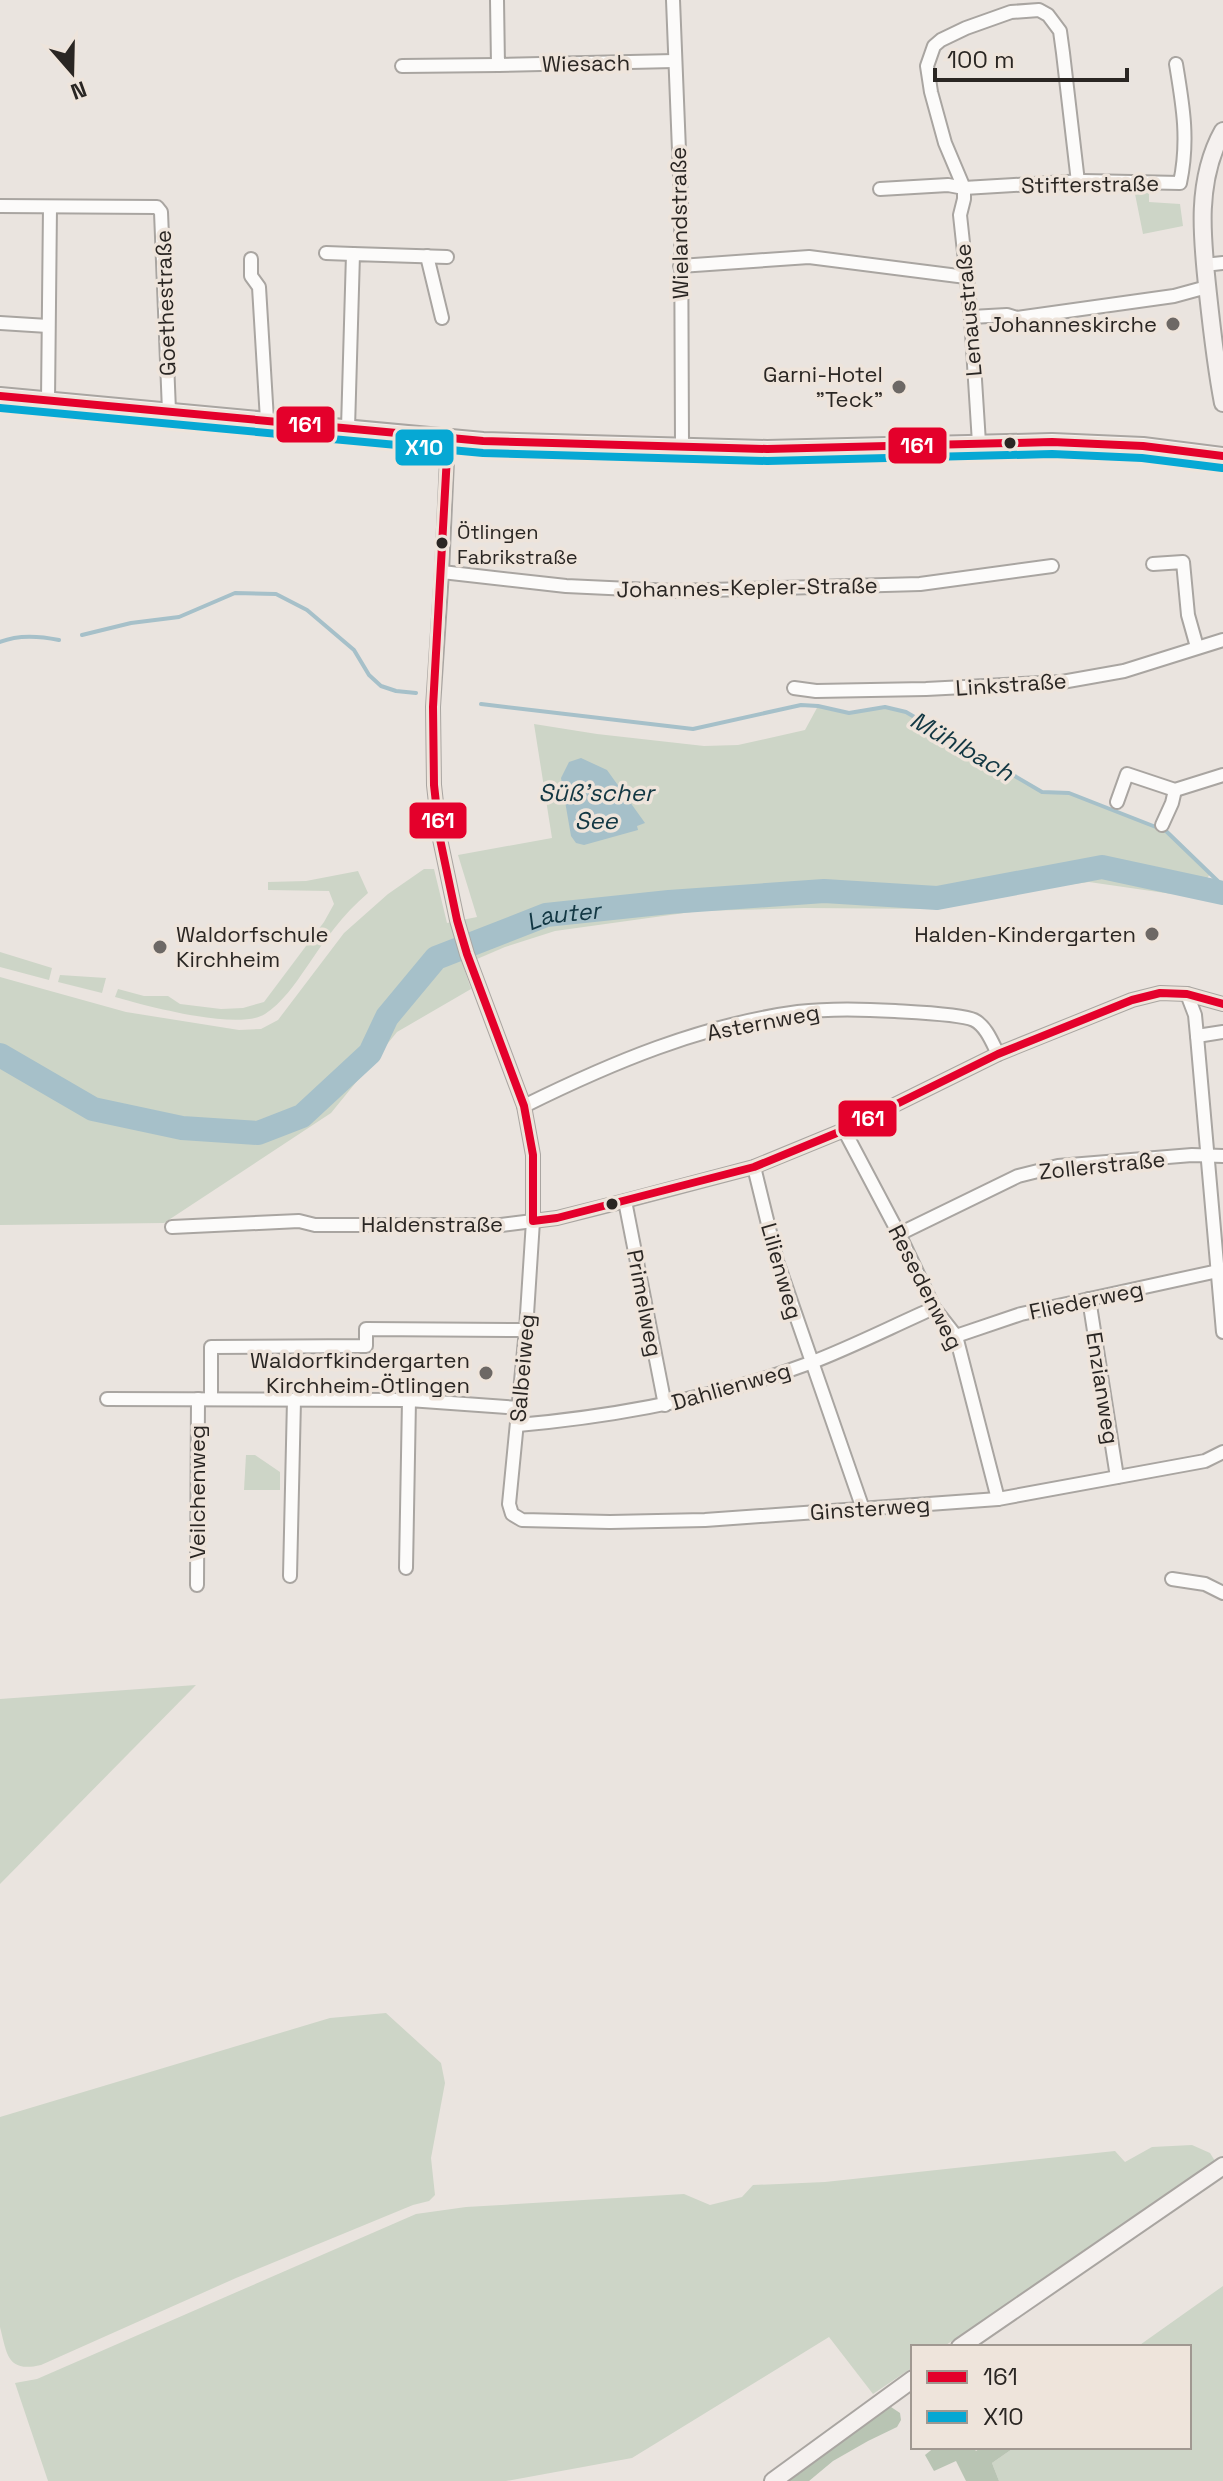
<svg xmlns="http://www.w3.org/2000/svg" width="1223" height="2481" font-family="'Space Grotesk',sans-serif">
  <rect width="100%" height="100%" fill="#eae4df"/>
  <!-- green -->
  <g fill="#cdd5c7">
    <polygon points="1134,189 1149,189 1149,202 1180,204 1183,226 1143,234"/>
    <polygon points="818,706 849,713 885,707 906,712 1042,792 1069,793 1166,831 1210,874 1206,880 1214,885 1172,894 1089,882 1022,891 938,909 804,908 699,911 555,931 505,947 463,965 471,989 397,1032 331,1113 164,1223 0,1225 0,977 126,1012 239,1030 261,1029 278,1020 344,933 388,894 424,869 434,869 447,923 477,917 458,855 552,838 534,724 597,734 704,746 738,745 805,730"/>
    <path d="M358,871L368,893C342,915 325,940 306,968C295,984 282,1003 265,1014C238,1031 147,1006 115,997L118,989L144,996H168L180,1004L221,1009L243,1008L264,1002L324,922L334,904L329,891L268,890V882L306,881Z"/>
    <polygon points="0,952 52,968 49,980 0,967"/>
    <polygon points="60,975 106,978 102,993 58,982"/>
    <polygon points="246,1455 255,1455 280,1472 280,1490 244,1490"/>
    <polygon points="196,1685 0,1884 0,1699"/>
    <path d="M386,2013L441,2063L445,2083L431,2158L435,2195L429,2201L413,2205L236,2278L41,2365C7,2373 7,2354 0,2327V2117L330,2018Z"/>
    <polygon points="1192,2145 1210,2153 1215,2161 1205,2171 943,2347 913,2347 913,2367 873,2394 829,2337 632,2458 506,2481 48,2481 15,2383 37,2379 416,2214 466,2207 684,2194 710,2205 742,2197 753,2185 825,2182 1115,2151 1125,2162 1152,2147"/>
    <polygon points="1223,2286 1223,2481 999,2481 992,2463 1015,2447 1189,2447 1189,2347 1137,2347"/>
  </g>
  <!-- forest -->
  <g fill="#b8c4b3">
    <polygon points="891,2407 900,2413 901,2420 897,2427 868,2441 833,2461 809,2481 783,2481 876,2413"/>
    <polygon points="935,2447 973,2447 976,2451 982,2447 1015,2447 992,2463 999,2481 966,2481 956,2461 934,2471 925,2455"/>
  </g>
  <!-- water -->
  <polygon fill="#a6c0c9" points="581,758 607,770 645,823 637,826 638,830 584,845 576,843 571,836 561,778 569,762"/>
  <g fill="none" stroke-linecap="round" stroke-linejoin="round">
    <!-- stream -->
    <g stroke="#a6c0c9" stroke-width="4">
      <polyline points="82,635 131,623 179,617 235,593 276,594 307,610 354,650 369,675 381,686 396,691 416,693"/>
      <path d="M0,642C19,634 40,636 59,640"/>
      <polyline points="481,704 693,729 801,705 818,706 849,713 885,707 906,712 1042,792 1069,793 1166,831 1223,886"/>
    </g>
    <!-- river -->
    <path stroke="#a6c0c9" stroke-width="24" id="s1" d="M0,1055L93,1109L182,1128L258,1133L302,1116L370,1053L387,1017L436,958L546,915L669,902L824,891L937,898L1102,867L1223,893"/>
    <defs>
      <g id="street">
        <polyline points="497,0 498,65 674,61"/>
        <polyline points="673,0 681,201 682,445"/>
        <polyline points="402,66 498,65"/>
        <path d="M880,189L948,185L964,188L1084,181L1180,183C1189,140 1183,106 1176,64"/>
        <polyline points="0,206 157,207 161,212 169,411"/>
        <polyline points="326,253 353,254"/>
        <polyline points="427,256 442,318"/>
        <polyline points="251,259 251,276 259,287 267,420"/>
        <polyline points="1204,265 1223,263"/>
        <polyline points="680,266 809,257 966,277"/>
        <polyline points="971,317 1007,315 1017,318 1174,296 1207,287"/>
        <polyline points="0,323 48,326"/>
        <polyline points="48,400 50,207"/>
        <polyline points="348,428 353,254 447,257"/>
        <polyline points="448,438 442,572 433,707 434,785 440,839 457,920 467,954 524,1106 533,1155 533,1221 526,1330 509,1504 512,1514 522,1520 610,1522 705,1520 998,1499 1205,1461 1223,1452"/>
        <polyline points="979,443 971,317 960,215 964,199 964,188 945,143 931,92 927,66 934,46 941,40 966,28 1011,12 1039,10 1048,15 1060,31 1063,53 1078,182"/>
        <polyline points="1153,564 1183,562 1188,615 1197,647"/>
        <polyline points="442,572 566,586 673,591 920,584 1052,566"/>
        <polyline points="794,688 816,691 926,689 1062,682 1124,671 1223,640"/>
        <polyline points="1117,802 1127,774 1175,790 1223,775"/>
        <polyline points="1162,825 1172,803 1175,790"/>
        <polyline points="1187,994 1195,1015 1197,1036 1223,1332"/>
        <polyline points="1197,1036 1223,1032"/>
        <path d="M524,1106C611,1063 701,1025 798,1012C831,1008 863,1009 895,1011C911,1012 962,1014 974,1020C986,1026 992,1042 998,1054"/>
        <polyline points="844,1130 899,1234 934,1308 956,1336 998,1499"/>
        <polyline points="754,1167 777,1261 863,1509"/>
        <polyline points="625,1201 665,1405"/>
        <polyline points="172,1227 299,1221 315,1225 501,1225 557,1218 625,1201 754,1167 844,1130 998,1054 1132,1000 1160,993 1187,994 1223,1004"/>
        <polyline points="899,1234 1018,1176 1058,1166 1192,1155 1223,1156"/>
        <polyline points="1089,1299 1117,1477"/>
        <polyline points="956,1336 1021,1314 1218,1271"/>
        <polyline points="107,1399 409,1400"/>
        <polyline points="211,1399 211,1347 366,1346 366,1329 526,1330"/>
        <path d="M518,1425C618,1416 716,1398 810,1363C852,1347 893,1326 934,1308"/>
        <polyline points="406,1568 409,1400 519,1408"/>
        <polyline points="290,1576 294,1400"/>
        <polyline points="1172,1579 1205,1584 1223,1593"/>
        <polyline points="197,1585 198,1399"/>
      </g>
      <g id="secondary">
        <path d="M1223,131C1195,181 1202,239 1208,294C1212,331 1216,367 1223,403"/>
        <polyline points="0,396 483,441 767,449 1052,442 1143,446 1223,456"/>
        <polyline points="960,2347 1223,2166"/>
        <polyline points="773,2481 913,2379"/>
      </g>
    </defs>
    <!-- street casing -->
    <use href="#street" stroke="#a9a5a1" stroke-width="16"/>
    <!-- secondary casing -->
    <use href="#secondary" stroke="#a9a5a1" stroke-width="20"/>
    <!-- street -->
    <use href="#street" stroke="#fcfbfa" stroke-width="12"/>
    <!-- secondary -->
    <use href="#secondary" stroke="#f5f1ef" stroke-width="16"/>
    <defs>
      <g id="bus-1">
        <polyline points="0,396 483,441 767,449 1052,442 1143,446 1223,456"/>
        <polyline points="448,438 433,707 434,785 440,839 457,920 467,954 524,1106 533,1155 533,1221 557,1218 754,1167 844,1130 998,1054 1132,1000 1160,993 1187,994 1223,1004"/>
      </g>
      <polyline id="bus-2" points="0,408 483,453 767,461 1052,454 1142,458 1222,468"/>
    </defs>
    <!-- bus-1 casing -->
    <use href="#bus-1" stroke="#eee4db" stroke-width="14"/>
    <!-- bus-2 casing -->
    <use href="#bus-2" stroke="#eee4db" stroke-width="14"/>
    <!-- bus-1 -->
    <use href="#bus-1" stroke="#e4002b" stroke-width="8"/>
    <!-- bus-2 -->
    <use href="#bus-2" stroke="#06a8d4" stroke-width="8"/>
  </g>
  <!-- markers -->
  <g fill="#6d6865" stroke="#eee4db" stroke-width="3">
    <circle cx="1173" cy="324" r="8"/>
    <circle cx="899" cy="387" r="8"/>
    <circle cx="1152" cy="934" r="8"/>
    <circle cx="160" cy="947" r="8"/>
    <circle cx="486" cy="1373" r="8"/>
  </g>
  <g fill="#2a2623" stroke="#eee4db" stroke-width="3">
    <circle cx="1010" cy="443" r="7"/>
    <circle cx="442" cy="543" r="7"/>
    <circle cx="612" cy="1204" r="7"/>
  </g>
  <g text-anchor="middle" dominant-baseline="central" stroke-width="7" stroke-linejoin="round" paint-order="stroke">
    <!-- bus labels -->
    <g font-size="20" fill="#2a2623" stroke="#eee4db" text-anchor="start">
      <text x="457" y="532">Ötlingen<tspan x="457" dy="25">Fabrikstraße</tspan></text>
    </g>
    <!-- street labels -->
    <g font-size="22" fill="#2a2623" stroke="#eee4db">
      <text transform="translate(586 63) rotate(-1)">Wiesach</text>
      <text transform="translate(1090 184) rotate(-1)">Stifterstraße</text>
      <text transform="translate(679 223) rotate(-91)">Wielandstraße</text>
      <text transform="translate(165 303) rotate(-92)">Goethestraße</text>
      <text transform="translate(968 310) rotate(-95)">Lenaustraße</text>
      <text transform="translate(747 587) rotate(-1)">Johannes-Kepler-Straße</text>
      <text transform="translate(1011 684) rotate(-4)">Linkstraße</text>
      <text transform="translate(763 1022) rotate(-11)">Asternweg</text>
      <text transform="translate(1102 1165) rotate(-6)">Zollerstraße</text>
      <text x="432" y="1224">Haldenstraße</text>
      <text transform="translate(782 1271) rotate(74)">Lilienweg</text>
      <text transform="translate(926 1287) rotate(63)">Resedenweg</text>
      <text transform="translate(1086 1300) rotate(-12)">Fliederweg</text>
      <text transform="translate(645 1303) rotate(79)">Primelweg</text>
      <text transform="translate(522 1368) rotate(-85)">Salbeiweg</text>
      <text transform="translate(731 1386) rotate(-16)">Dahlienweg</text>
      <text transform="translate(1103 1388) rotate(81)">Enzianweg</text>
      <text transform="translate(197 1492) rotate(-90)">Veilchenweg</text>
      <text transform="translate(870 1508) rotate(-4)">Ginsterweg</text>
    </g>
    <!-- poi labels -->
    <g font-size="22" fill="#2a2623" stroke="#eee4db" text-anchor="end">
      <text x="1157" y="324">Johanneskirche</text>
      <text x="883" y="374">Garni-Hotel<tspan x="883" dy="25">"Teck"</tspan></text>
      <text x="176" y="934" text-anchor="start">Waldorfschule<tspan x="176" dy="25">Kirchheim</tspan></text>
      <text x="1136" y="934">Halden-Kindergarten</text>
      <text x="470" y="1360">Waldorfkindergarten<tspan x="470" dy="25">Kirchheim-Ötlingen</tspan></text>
    </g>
    <!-- water labels -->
    <g font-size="24" font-style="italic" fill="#123743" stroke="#eee4db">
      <text transform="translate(962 746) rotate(30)">Mühlbach</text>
      <text x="596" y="792">Süß'scher<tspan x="596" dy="28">See</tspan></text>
      <text stroke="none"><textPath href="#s1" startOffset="666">Lauter</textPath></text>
    </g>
  </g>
  <g stroke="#eee4db" stroke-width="3">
    <rect x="275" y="405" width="61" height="39" rx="8" fill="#e4002b"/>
    <rect x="887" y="426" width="61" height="39" rx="8" fill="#e4002b"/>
    <rect x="394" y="428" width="61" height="39" rx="8" fill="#06a8d4"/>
    <rect x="408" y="801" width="60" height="39" rx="8" fill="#e4002b"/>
    <rect x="837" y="1099" width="61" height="39" rx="8" fill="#e4002b"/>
  </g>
  <g font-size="22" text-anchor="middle" font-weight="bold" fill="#fff">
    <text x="305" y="432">161</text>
    <text x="917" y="453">161</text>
    <text x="424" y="455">X10</text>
    <text x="438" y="828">161</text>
    <text x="868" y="1126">161</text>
  </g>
  <!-- legend -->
  <rect x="911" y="2345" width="280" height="104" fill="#eee4db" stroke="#a09891" stroke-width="2"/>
  <rect x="927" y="2371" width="40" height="12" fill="#e4002b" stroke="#a09891" stroke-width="2"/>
  <text x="983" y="2385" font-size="24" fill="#2a2623">161</text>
  <rect x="927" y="2411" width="40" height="12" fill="#06a8d4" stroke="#a09891" stroke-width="2"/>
  <text x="983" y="2425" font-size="24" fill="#2a2623">X10</text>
  <!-- north arrow -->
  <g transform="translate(72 72) rotate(160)" stroke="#eee4db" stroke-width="6" paint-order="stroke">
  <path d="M0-6L14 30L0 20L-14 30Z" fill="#2a2623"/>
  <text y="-12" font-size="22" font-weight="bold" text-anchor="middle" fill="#2a2623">N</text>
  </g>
  <!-- scale -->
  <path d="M935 68v12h192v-12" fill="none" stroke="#2a2623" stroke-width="4"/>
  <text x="947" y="68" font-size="24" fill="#2a2623" stroke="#eee4db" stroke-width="6" paint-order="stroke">100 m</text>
</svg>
